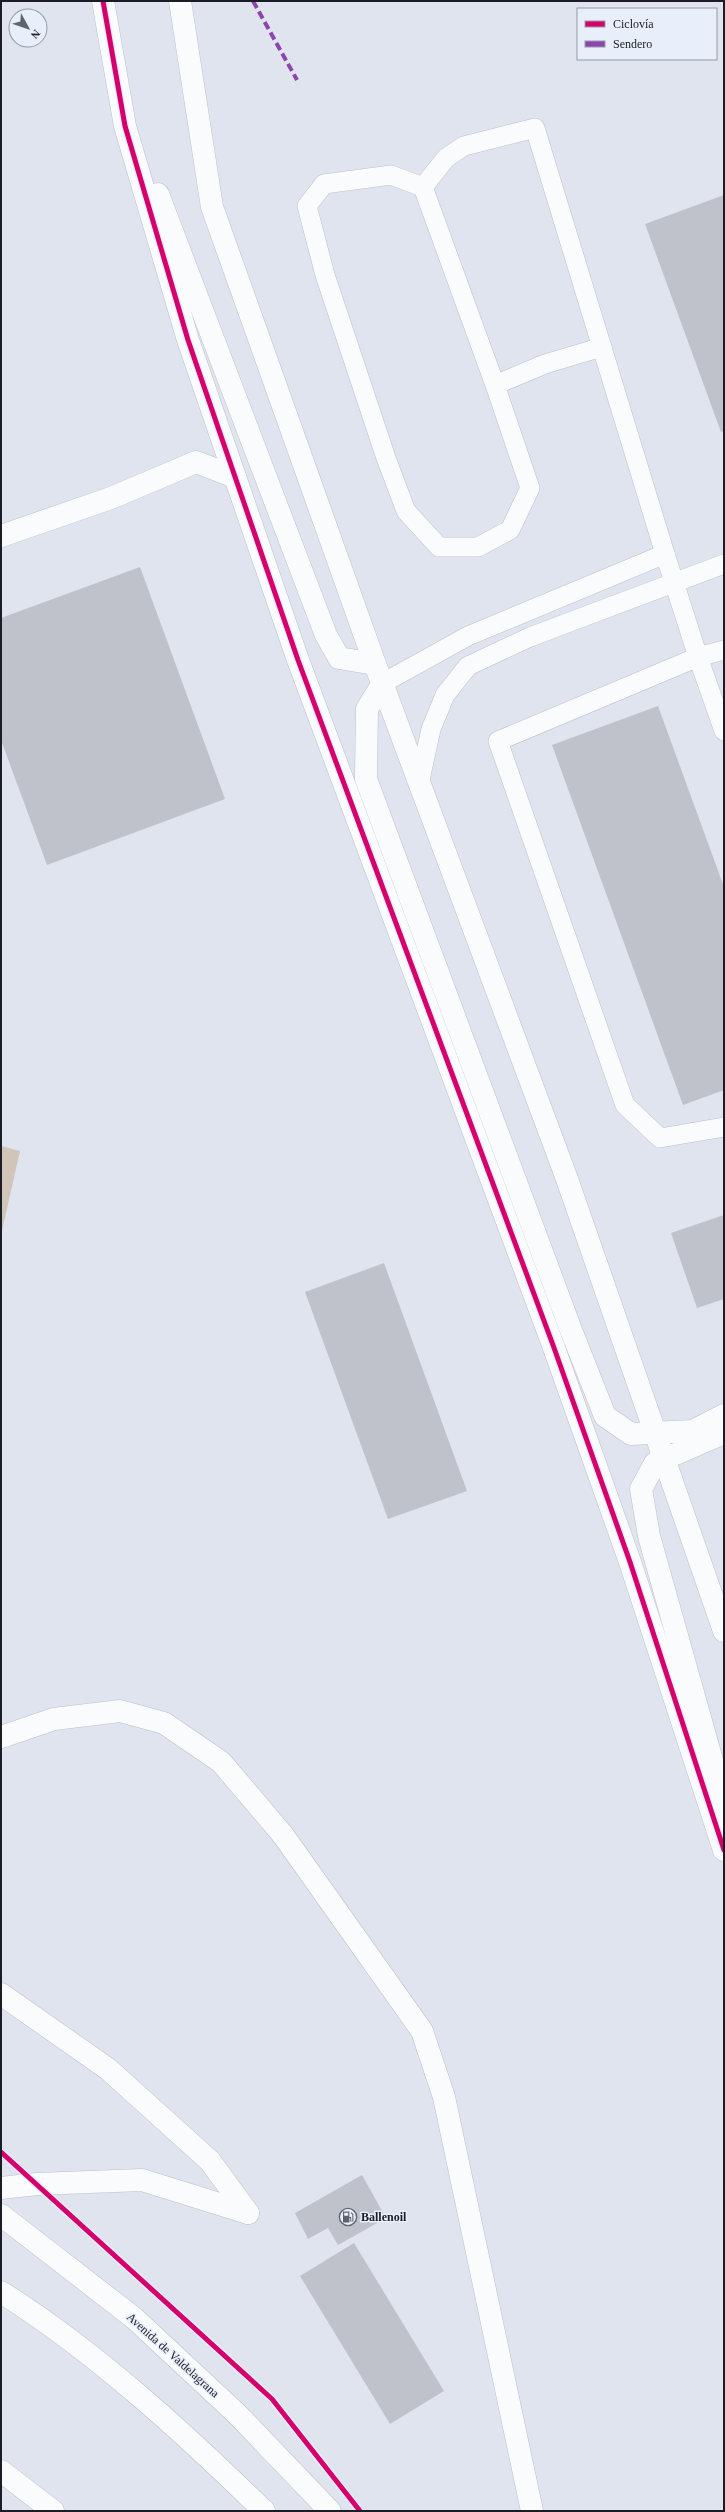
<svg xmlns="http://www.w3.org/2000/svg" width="725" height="2512" font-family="Georgia,serif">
  <rect width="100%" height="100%" fill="#dfe4ef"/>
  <!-- green -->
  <polygon fill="#d1c4b8" points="1,1146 20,1151 1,1235"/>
  <!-- building -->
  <g fill="#bfc2cb">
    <polygon points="724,195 724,431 721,432 645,224"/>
    <polygon points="140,567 225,799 47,865 1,740 1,618"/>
    <polygon points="658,706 724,887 724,1090 683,1105 552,745"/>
    <polygon points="724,1215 724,1299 697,1308 671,1233"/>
    <polygon points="384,1263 467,1491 388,1519 305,1292"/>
    <polygon points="362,2175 386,2218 338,2245 328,2228 308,2239 295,2213"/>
    <polygon points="354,2243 444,2391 390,2424 300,2276"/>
  </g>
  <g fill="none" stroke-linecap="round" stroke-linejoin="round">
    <defs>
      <g id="lane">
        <polyline points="495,385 423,187 391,175 324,184 307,206 325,275 386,458 406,511 439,547 478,547 510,530 530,488 495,385 545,364 602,347"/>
        <polyline points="665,554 698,657 724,650"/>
        <polyline points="383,683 468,636 665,554 535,128 464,146 446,158 423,187"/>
        <polyline points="724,731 698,657 498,741 625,1105 660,1138 724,1127"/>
        <polyline points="420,780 431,729 445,695 468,666 530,637 724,564"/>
      </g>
      <g id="street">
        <polyline points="103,1 125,126 188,340 298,660 553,1345 630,1562 724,1850"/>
        <polyline points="180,1 212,207 375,664 567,1179 724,1631"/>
        <polyline points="158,194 326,635 339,658 375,664"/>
        <polyline points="1,536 111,498 196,462 235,477"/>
        <polyline points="383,683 367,709 366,779 571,1330 605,1416 631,1434 693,1431 724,1415"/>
        <polyline points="724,1433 655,1463 641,1489 649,1536 724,1803"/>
        <polyline points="1,1737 54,1719 120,1711 164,1723 221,1762 283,1835 422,2031 444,2097 532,2511"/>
        <polyline points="1,1994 108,2069 210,2161 248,2213"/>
        <polyline points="1,2188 37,2184 142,2180 248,2213"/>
        <polyline points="1,2471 53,2511"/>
      </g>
      <g id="secondary">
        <polyline points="1,2215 134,2318 237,2414 330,2511"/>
        <path d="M1,2292C96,2352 184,2433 264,2511"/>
      </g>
    </defs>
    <!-- lane casing -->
    <use href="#lane" stroke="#bcc0c9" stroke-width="20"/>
    <!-- street casing -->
    <use href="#street" stroke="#bcc0c9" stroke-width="23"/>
    <!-- secondary casing -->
    <use href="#secondary" stroke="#bcc0c9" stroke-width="23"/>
    <!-- lane -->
    <use href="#lane" stroke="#fafbfd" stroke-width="19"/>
    <!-- street -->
    <use href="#street" stroke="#fafbfd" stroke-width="22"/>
    <!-- secondary -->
    <use href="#secondary" stroke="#fafbfd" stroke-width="22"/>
    <!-- quiet -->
    <polyline stroke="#8e44ad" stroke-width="4" stroke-dasharray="8 4" stroke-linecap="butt" points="253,1 297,80"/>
    <defs>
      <g id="cycleway">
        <polyline points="103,1 125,126 188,340 298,660 553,1345 630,1562 724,1850"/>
        <polyline points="1,2152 272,2399 360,2511"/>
      </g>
    </defs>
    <!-- cycleway casing -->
    <use href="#cycleway" stroke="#e9eefb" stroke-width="8"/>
    <!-- cycleway -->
    <use href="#cycleway" stroke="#d6006c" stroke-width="5"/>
  </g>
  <!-- icons -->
  <defs>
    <symbol id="fuel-ring" viewBox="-11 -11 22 22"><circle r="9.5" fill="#e9eefb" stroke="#5f636c" stroke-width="1.5"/><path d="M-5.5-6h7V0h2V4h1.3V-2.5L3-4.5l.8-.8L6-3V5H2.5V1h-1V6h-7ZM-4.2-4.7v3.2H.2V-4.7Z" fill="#5f636c"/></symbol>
  </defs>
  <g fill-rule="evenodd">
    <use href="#fuel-ring" x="338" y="2207" width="20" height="20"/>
  </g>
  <g text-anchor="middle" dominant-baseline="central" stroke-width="3" stroke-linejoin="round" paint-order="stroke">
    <!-- poi labels -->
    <g font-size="12" font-weight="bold" fill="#1a1d25" stroke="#e9eefb" text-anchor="start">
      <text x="361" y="2217">Ballenoil</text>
    </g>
    <!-- street labels -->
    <g font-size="12" fill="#1a1d25" stroke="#e9eefb">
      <text transform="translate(173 2355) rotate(42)">Avenida de Valdelagrana</text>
    </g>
  </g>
  <!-- border -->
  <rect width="725" height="2512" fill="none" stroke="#1a1d25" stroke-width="4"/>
  <!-- legend -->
  <rect x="577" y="8" width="140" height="52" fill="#e9eefb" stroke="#969aa5"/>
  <rect x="585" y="21" width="20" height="6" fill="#d6006c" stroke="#969aa5"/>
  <text x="613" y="28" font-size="12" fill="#1a1d25">Ciclovía</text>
  <rect x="585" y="41" width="20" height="6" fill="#8e44ad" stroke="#969aa5"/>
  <text x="613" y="48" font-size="12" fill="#1a1d25">Sendero</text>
  <!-- north arrow -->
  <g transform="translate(28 28) rotate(130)"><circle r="19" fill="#e9eefb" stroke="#969aa5"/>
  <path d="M0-3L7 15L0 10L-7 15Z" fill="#5f636c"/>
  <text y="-6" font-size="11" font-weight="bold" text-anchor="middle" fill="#1a1d25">N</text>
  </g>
</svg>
